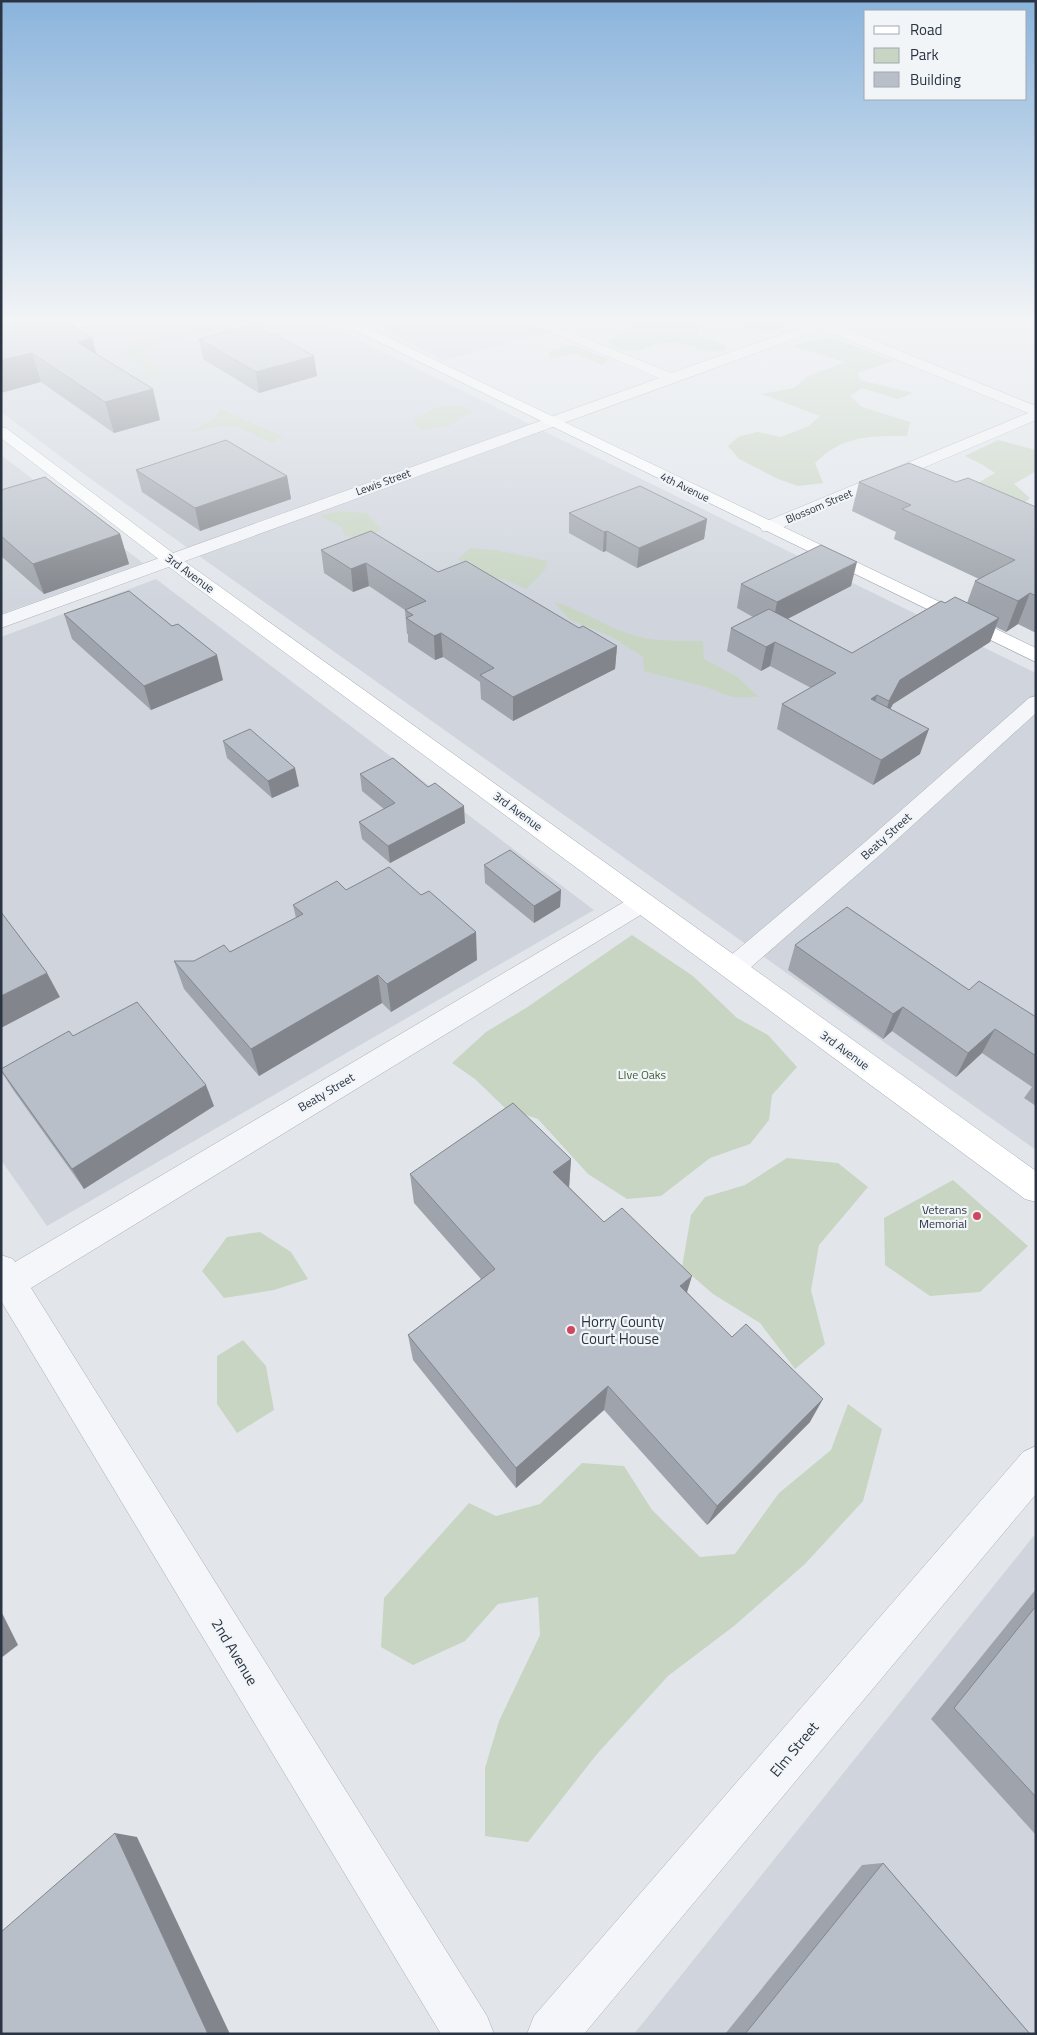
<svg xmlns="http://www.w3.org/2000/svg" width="1037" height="2035" font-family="'Titillium Web',sans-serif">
  <rect width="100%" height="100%" fill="#e2e6eb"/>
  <!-- built -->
  <g fill="#d0d5dd">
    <polygon points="1,317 312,317 1036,673 1036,1150 88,477 1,412"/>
    <polygon points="360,317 536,317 562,328 444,361"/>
    <polygon points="1,455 143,563 1,614"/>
    <polygon points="156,579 594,910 47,1226 1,1160 1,637"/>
    <polygon points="1036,1533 1036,2034 634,2034"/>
  </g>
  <!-- green -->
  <g fill="#c8d5c3">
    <polygon points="237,317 271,317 160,342 138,353 166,374 143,381 126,380 148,373 140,363 118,355 127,347"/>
    <path d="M624,317H777L784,320L785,327C780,328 772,332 767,332C739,330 726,314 698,329L697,335L724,345L726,350C699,355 696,344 673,343C645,340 638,364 607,341L625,333L630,328L629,320Z"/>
    <path d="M825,338L839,340L893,361L858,373L860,380L913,393L898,399L862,388L850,396L862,407L910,422L907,436C870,436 843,435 815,463L823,483L798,486L778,479L739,459L728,446L738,437L757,432L781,437L809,426L820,416L761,394L794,388L808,376L845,362L793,346Z"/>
    <polygon points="572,345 609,359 602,365 576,354 550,359 548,352"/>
    <polygon points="441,406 464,406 472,411 449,426 421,430 413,420"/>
    <polygon points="220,409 284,437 272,443 238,427 221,426 190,432 217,417"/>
    <polygon points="998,440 1036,450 1036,471 1014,484 1030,498 1015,511 978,483 995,473 983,465 965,456"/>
    <polygon points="338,511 366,513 382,529 364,538 345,536 342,527 320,516"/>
    <polygon points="470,548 496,550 548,561 544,571 526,589 506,580 476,574 458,559"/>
    <path d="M554,602C582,609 605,627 633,635C655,642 680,641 703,641L704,659L736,676L759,697H732L706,687L644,671L643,657L612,637L570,620Z"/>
    <polygon points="632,935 693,976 737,1018 768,1035 797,1067 772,1095 769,1120 750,1144 710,1158 661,1196 627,1199 588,1174 538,1119 505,1108 475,1079 452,1063 486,1032 526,1008"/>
    <polygon points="787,1158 838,1163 868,1187 819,1245 811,1290 825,1344 795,1369 760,1323 713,1294 682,1267 691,1215 705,1197 745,1185"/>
    <polygon points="953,1180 1028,1246 980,1292 930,1296 885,1265 884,1218"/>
    <polygon points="260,1232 291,1252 308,1279 274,1290 224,1298 202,1271 227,1237"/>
    <polygon points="243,1340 266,1366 274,1410 237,1433 217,1404 217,1356"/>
    <polygon points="848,1404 882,1429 863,1501 805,1564 734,1626 668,1676 597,1754 528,1842 485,1836 485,1768 499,1721 540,1635 538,1597 498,1604 465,1641 413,1665 381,1647 384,1598 469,1503 496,1516 540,1504 582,1463 624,1466 652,1510 700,1557 735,1554 779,1493 831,1450"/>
  </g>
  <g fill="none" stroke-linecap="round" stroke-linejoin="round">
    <defs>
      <g id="minor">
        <polygon points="95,317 118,317 1,348 1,340"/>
        <polygon points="516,317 534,317 671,373 811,324 803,321 801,317 816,317 1036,406 1036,420 774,531 762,531 760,527 762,523 1028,413 822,329 1,628 1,615 659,378"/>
        <polygon points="1036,696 1036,713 881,854 742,975 733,978 724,975 720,968 724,961 865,842 1029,698"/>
        <polygon points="643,893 652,896 655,902 652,908 31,1288 487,2016 494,2034 441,2034 1,1301 1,1255 13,1259 15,1262 634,896"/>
        <polygon points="1036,1446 1036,1494 584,2034 527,2034 534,2016 1023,1452"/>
      </g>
      <g id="major">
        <polygon points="328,317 345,317 1036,648 1036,662"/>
        <polygon points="1,427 6,428 177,556 1036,1171 1036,1202 1025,1199 165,564 1,438"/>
      </g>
    </defs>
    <!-- minor casing -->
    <use href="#minor" stroke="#a7adb5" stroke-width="1"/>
    <!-- major casing -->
    <use href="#major" stroke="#a1aab7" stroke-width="1"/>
    <!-- minor -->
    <use href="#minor" fill="#f5f6f9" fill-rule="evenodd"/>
    <!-- major -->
    <use href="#major" fill="#fff" fill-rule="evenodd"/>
  </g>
  <!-- wall -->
  <g fill="#9fa4ac">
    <polygon points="1,317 92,338 96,353 160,420 114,433 41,382"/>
    <polygon points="272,335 314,356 317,376 259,393 203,359 199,339"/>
    <polygon points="136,470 287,476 291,499 200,531 142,492"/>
    <polygon points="859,482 956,482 1036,507 1036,633 1018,624 1006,632 996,627 990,642 893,704 890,709 920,754 873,785 777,729 782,704 811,688 770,666 761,671 727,651 731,628 753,617 737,608 741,584 851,586 787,619 852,653 945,603 967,603 975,581 979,579 894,539 896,532 852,511"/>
    <polygon points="1,490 120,534 129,564 44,594 1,556"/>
    <polygon points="569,513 707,519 704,539 637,568 606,551 603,552 569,533"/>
    <polygon points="321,550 438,572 579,628 617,646 615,669 513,721 481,699 480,682 443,657 435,660 408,642 408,634 407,634 405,610 369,586 353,592 324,573"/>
    <polygon points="64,614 172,626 223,680 151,710 72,639"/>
    <polygon points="223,741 299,786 272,798 227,758"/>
    <polygon points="360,774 428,787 465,823 390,863 362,839 359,822 384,809 362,791"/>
    <polygon points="484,865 561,890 560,907 534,923 485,883"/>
    <polygon points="346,890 477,960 391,1012 382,1003 259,1076 184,989 174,961 194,961 230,952 296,918 293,905"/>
    <polygon points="795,945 969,990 1036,1017 1036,1106 1024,1098 1032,1087 982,1053 956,1077 892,1031 883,1039 788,970"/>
    <polygon points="73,1036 214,1106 84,1189 14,1091 1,1071"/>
    <polygon points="571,1159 569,1187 604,1222 687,1292 810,1422 707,1525 604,1410 516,1488 413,1360 408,1335 481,1279 414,1203 410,1174"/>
    <polygon points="1036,1589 1036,1835 931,1719"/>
    <polygon points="883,1863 1030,2034 725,2034 862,1865"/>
  </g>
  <!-- shaded-wall -->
  <g fill="#82868c">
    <polygon points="92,338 100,367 77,342"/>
    <polygon points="32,353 41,382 1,393 1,360"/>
    <polygon points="314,356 317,376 259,393 256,372"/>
    <polygon points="153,389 160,420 114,433 105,402"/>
    <polygon points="287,476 291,499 200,531 195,508"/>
    <polygon points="707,519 704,539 637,568 639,548"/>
    <polygon points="607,531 606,551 603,552 604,532"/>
    <polygon points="120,534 129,564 44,594 33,564"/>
    <polygon points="857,562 851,586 772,627 777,602"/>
    <polygon points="366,563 369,586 353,592 351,569"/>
    <polygon points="1030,593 1018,624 1006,632 1018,601"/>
    <polygon points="999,618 990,642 893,704 882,725 889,701 900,680"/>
    <polygon points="441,633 443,657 435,660 434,636"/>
    <polygon points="775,642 770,666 761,671 766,647"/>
    <polygon points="617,646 615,669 513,721 513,697"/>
    <polygon points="217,655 223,680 151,710 144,686"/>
    <polygon points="877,695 870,719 871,699"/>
    <polygon points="929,729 920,754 873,785 881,760"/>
    <polygon points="295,768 299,786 272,798 268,781"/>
    <polygon points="464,806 465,823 390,863 388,846"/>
    <polygon points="561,890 560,907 534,923 534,906"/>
    <polygon points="476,932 477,960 391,1012 387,984"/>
    <polygon points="47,973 60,997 1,1028 1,996"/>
    <polygon points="378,975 382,1003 259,1076 251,1049"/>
    <polygon points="903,1007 892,1031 883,1039 893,1014"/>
    <polygon points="995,1029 982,1053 956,1077 968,1053"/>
    <polygon points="206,1085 214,1106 84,1189 72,1169"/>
    <polygon points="571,1159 569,1188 553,1172"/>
    <polygon points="692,1276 684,1302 680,1286"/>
    <polygon points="608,1386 604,1410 516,1488 516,1468"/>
    <polygon points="823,1399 810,1422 707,1525 717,1506"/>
    <polygon points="1,1611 18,1645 1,1658"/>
    <polygon points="115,1833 137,1837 230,2034 208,2034"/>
  </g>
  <!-- building -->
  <g fill="#b9bfc8" stroke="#82868c">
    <polygon points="7,317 58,317 92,338 77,342 153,389 105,402 32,353 1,360 1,319"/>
    <polygon points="253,325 272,335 275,334 314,356 256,372 199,339"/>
    <polygon points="226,440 287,476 195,508 136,470"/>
    <polygon points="909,463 956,482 968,478 1036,507 1036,596 1030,593 1018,601 975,581 1015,560 902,509 911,505 859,482"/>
    <polygon points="45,477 120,534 33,564 1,536 1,490"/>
    <polygon points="640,486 707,519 639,548 607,531 604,532 569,513"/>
    <polygon points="371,531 438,572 466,561 579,628 583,626 617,646 513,697 480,675 494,668 441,633 434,636 406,618 413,615 405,610 426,601 366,563 351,569 321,550"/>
    <polygon points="821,545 857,562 777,602 741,584"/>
    <polygon points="129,591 172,626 178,624 217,655 144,686 64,614"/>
    <polygon points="955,597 999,618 900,680 889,701 877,695 871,699 929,729 881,760 782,704 836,673 775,642 766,647 731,628 769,609 852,653 941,601 945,603"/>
    <polygon points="250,729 295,768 268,781 223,741"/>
    <polygon points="393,758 428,787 435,783 464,806 388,846 359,822 395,803 360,774"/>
    <polygon points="510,850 561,890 534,906 484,865"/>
    <polygon points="389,867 421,895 429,891 476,932 387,984 378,975 251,1049 174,961 194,961 224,945 230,952 303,914 293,905 337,881 346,890"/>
    <polygon points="847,907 969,990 979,981 1036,1017 1036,1056 995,1029 968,1053 903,1007 893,1014 795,945"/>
    <polygon points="1,912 47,973 1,996"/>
    <polygon points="137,1002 206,1085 72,1169 1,1070 1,1069 69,1031 73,1036"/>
    <polygon points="513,1103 571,1159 553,1172 604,1222 622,1208 692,1276 680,1286 732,1337 746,1324 823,1399 717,1506 608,1386 516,1468 408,1335 495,1269 410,1174"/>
    <polygon points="1036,1606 1036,1797 954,1708"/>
    <polygon points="115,1833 208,2034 1,2034 1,1932"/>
    <polygon points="883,1863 1030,2034 745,2034"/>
  </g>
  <!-- sky -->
  <linearGradient id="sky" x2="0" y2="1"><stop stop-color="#8ab4dc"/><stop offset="0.53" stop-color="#f2f4f6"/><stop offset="1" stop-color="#f2f4f6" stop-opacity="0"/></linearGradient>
  <rect width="1037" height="602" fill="url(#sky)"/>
  <!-- markers -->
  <g fill="#d1465f" stroke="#f2f5f8" stroke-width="2">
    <circle cx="977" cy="1216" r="5"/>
    <circle cx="571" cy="1330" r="5"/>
  </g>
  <g text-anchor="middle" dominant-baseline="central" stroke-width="4.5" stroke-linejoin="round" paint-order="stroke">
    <!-- far-street labels -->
    <g font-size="11" fill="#2a3443" stroke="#f2f5f8">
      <text transform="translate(383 482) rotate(-20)">Lewis Street</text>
      <text transform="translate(685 487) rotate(26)">4th Avenue</text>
      <text transform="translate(819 506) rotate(-23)">Blossom Street</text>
    </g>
    <!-- street labels -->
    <g font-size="12" fill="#2a3443" stroke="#f2f5f8">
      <text transform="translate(190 573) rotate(36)">3rd Avenue</text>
      <text transform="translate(518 811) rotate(36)">3rd Avenue</text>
      <text transform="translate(886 836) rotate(-42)">Beaty Street</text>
      <text transform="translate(845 1050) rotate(36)">3rd Avenue</text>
      <text transform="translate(326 1092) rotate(-31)">Beaty Street</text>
    </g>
    <!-- park labels -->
    <g font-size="12" fill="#405f37" stroke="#f2f5f8">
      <text x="642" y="1074">LIve Oaks</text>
    </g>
    <!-- poi labels -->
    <g font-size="12" fill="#2a3443" stroke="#f2f5f8" text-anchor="end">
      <text x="967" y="1209">Veterans<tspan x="967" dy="14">Memorial</tspan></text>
    </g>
    <!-- near-poi labels -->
    <g font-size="15" fill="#2a3443" stroke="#f2f5f8" text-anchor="start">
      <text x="581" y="1321">Horry County<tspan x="581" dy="17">Court House</tspan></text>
    </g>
    <!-- near-street labels -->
    <g font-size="15" fill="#2a3443" stroke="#f2f5f8">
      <text transform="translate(235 1652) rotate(59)">2nd Avenue</text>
      <text transform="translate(794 1749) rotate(-50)">Elm Street</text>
    </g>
  </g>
  <!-- border -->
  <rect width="1037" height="2035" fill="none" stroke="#2a3443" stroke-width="5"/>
  <!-- legend -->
  <rect x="864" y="10" width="162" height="90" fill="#f2f5f8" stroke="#a2a8b0"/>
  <rect x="874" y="26" width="25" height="8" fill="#ffffff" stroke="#a2a8b0"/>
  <text x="910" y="35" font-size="15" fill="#2a3443">Road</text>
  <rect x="874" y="48" width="25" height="15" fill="#c8d5c3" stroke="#a2a8b0"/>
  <text x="910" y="60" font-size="15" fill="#2a3443">Park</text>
  <rect x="874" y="72" width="25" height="15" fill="#b9bfc8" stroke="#a2a8b0"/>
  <text x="910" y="85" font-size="15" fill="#2a3443">Building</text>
</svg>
